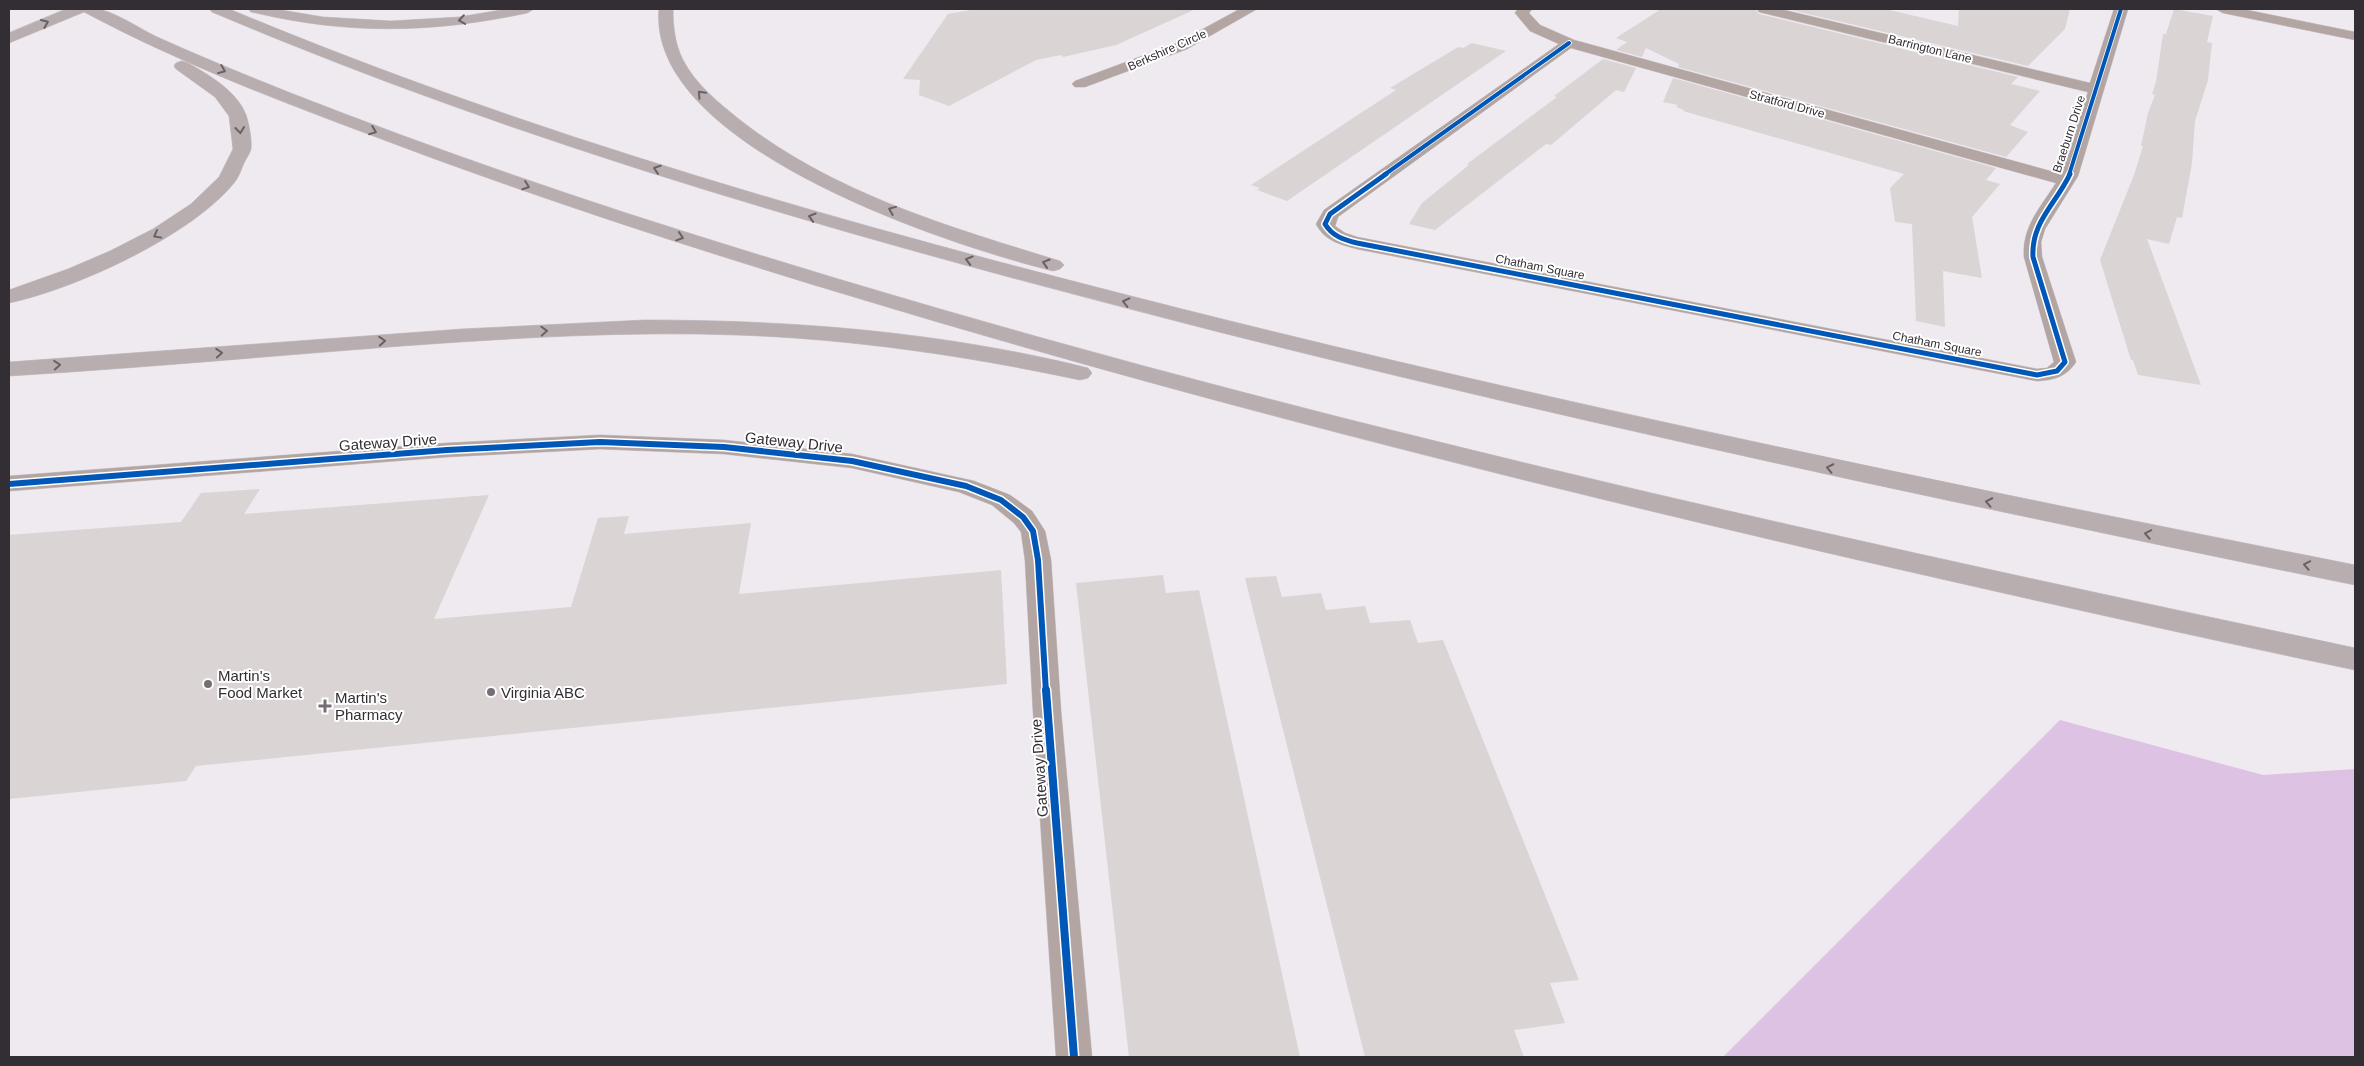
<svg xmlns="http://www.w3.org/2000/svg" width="2364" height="1066" font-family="Arial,sans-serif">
  <rect width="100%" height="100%" fill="#efe9f0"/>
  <!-- forest -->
  <polygon fill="#dec2e4" points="2060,720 2263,775 2355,769 2355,1057 1723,1057"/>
  <!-- building -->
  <g fill="#dad4d5">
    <polygon points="977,9 1196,9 1116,45 1063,57 1061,55 1036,60 949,106 919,95 920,80 903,79 948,14"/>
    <polygon points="1661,9 1755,9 1759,14 2018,77 2011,84 2040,91 2010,125 2028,132 2006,157 1678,67 1679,64 1646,48 1642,57 1616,50 1627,42 1616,38"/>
    <polygon points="1787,9 1885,9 1958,26 1959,9 2070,9 2065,29 2028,66"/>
    <polygon points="2174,9 2213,16 2207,42 2212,43 2208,80 2195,121 2192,163 2182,218 2177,217 2169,244 2147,239 2201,385 2138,375 2133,360 2131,360 2100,260 2134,175 2143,146 2141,146 2148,113 2155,95 2152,94 2156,82 2163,34 2166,34"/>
    <polygon points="1472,43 1506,51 1287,201 1257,190 1260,188 1251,185 1396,90 1390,88 1458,47 1463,48"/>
    <polygon points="1603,59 1636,68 1624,92 1616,90 1551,145 1546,144 1435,230 1409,224 1422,203 1469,165 1467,164 1557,97 1554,96"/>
    <polygon points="1673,78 1996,168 1986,180 2000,184 1972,217 1982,278 1943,271 1945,327 1916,321 1912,224 1895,222 1890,188 1904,174 1683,111 1684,110 1676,107 1678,105 1663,102"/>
    <polygon points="260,489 244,514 489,495 434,619 571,607 598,518 629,516 624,534 751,523 739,594 1001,570 1007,684 196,766 186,781 9,799 9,535 181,522 201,493"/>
    <polygon points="1163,575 1166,593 1199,590 1300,1057 1129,1057 1076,583"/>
    <polygon points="1276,576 1282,597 1321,593 1326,610 1365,606 1370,623 1410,620 1418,643 1443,640 1579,980 1550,983 1565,1023 1514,1030 1524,1057 1365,1057 1245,578"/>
  </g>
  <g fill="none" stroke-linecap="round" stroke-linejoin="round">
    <defs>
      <g id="street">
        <polygon points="1240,9 1257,9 1187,49 1085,87 1075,87 1072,84 1075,81 1177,43"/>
        <path d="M1518,9H1532L1529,13L1540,25L1574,40L2061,174L2088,92L1759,12L1757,9H1780L2090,83L2114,9H2128L2078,176L2045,229L2041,242L2042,257L2076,362C2066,377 2054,380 2037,381L1357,249C1339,244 1325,241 1316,224L1324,210L1559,44L1530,31L1515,13ZM1571,48L2056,183C2040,208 2022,227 2024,257L2054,362L2047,368L2037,369L1357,237L1345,233L1335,226L1338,217Z"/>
        <polygon points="2216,9 2242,9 2355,32 2355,40 2223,13"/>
        <polygon points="600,435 724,440 852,454 974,481 1010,495 1032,511 1045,531 1051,560 1061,711 1092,1057 1056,1057 1033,711 1025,560 1021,532 1014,523 992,505 959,492 852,468 724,454 600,449 447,457 9,491 9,476 447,443"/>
      </g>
      <g id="highway">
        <path d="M66,9C77,9 91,7 102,10C118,14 139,28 155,36C199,56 243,74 288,92C436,150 587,202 740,249C1270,414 1812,533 2355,648V670C2192,636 2029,599 1867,562C1530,484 1195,400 864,300C697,250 531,196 368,134C271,98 174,60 84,12L9,43V33Z"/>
        <path d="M210,9H229C535,137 856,227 1178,308C1567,406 1961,487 2355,565V585C2220,558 2085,529 1951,501C1703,448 1456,392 1211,330C872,243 534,149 212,12Z"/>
        <path d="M249,9H275L323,17L391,21L459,17L507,9H534L527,13C433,33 350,35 256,13L251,12Z"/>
        <path d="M659,9H673C673,27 675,44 683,60C696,85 719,103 740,120C833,193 949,227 1060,261L1064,265L1060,269L1053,271C948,245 646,146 659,9Z"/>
        <path d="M182,61L188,63C209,75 237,91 246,115C249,123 252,141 251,149C250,153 246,159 244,163C241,170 239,177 234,183C191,236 75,289 9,303V290L68,269L110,251L153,229L191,204L219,177L233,149L229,116L215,97L176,69L174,66L176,63Z"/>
        <path d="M645,320C794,320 944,332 1088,368L1092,373L1088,378L1080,380C967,356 853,339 737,335C626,331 514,338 402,346C271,356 140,368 9,376V362L462,329Z"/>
      </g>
    </defs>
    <!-- street casing -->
    <use href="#street" stroke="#c8c4c9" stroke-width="1"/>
    <!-- highway casing -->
    <use href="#highway" stroke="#c8c4c9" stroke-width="1"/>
    <!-- street -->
    <use href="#street" fill="#b3a5a1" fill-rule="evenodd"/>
    <!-- highway -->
    <use href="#highway" fill="#b8aeaf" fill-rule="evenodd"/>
    <defs>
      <g id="cycleway-far3">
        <polyline points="1384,175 1569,43"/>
        <polyline points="2069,175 2121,9"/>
      </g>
      <path id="cycleway-far2" d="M1386,174L1330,214L1325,224C1332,236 1344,240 1357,243L2037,375L2057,371L2065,362L2033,257C2031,222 2056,204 2070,174"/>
      <polyline id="cycleway-far1" points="9,484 447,450 600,442 724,447 852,461 966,486 1001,500 1023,517 1033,531 1038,560 1046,692"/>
      <polyline id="cycleway" points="1046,690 1074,1057"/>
    </defs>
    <!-- cycleway-far3 casing -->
    <use href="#cycleway-far3" stroke="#fff" stroke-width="5.5"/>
    <!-- cycleway-far2 casing -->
    <use href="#cycleway-far2" stroke="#fff" stroke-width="8"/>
    <!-- cycleway-far1 casing -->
    <use href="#cycleway-far1" stroke="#fff" stroke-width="9"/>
    <!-- cycleway casing -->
    <use href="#cycleway" stroke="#fff" stroke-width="11"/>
    <!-- cycleway-far3 -->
    <use href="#cycleway-far3" stroke="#0057b8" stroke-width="4"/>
    <!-- cycleway-far2 -->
    <use href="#cycleway-far2" stroke="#0057b8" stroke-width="5"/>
    <!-- cycleway-far1 -->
    <use href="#cycleway-far1" stroke="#0057b8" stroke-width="6"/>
    <!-- cycleway -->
    <use href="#cycleway" stroke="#0057b8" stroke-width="8"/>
  </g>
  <!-- one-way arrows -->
  <defs><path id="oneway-chevron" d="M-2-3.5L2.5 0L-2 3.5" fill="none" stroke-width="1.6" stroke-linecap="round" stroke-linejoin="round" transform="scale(1.25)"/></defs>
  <g stroke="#686165">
    <use href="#oneway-chevron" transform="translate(462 20) rotate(172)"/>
    <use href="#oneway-chevron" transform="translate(45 23) rotate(-23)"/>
    <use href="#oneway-chevron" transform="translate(222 70) rotate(22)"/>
    <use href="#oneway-chevron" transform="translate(701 94) rotate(-133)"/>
    <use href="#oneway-chevron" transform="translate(240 130) rotate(83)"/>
    <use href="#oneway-chevron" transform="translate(373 131) rotate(21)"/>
    <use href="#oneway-chevron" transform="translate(657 169) rotate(-162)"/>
    <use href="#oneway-chevron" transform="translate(526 186) rotate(19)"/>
    <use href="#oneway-chevron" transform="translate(892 210) rotate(-158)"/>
    <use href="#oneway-chevron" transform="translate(812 217) rotate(-164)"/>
    <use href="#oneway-chevron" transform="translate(157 235) rotate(151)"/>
    <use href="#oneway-chevron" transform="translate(680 237) rotate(18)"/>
    <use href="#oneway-chevron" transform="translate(969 260) rotate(-164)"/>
    <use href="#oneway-chevron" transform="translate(1046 263) rotate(-163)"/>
    <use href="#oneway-chevron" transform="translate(1126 302) rotate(-166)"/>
    <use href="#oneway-chevron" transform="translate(544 331) rotate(-3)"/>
    <use href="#oneway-chevron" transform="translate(382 341) rotate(-4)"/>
    <use href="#oneway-chevron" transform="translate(219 353) rotate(-4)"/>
    <use href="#oneway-chevron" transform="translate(57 365) rotate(-4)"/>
    <use href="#oneway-chevron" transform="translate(1830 468) rotate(-168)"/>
    <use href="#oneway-chevron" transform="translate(1989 502) rotate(-168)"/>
    <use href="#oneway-chevron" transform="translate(2148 534) rotate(-169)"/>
    <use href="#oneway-chevron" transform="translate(2307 565) rotate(-169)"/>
  </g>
  <!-- markers -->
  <g fill="#746f75" stroke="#fff" stroke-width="2">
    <circle cx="208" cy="684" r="5"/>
    <circle cx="491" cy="692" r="5"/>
    <path d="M322.5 698.5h5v5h5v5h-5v5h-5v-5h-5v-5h5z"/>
  </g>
  <g text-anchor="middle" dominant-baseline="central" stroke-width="4" stroke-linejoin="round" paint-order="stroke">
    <!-- far-street labels -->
    <g font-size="12" fill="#322e33" stroke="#fff">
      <text transform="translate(1930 49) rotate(14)">Barrington Lane</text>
      <text transform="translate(1167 50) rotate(-24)">Berkshire Circle</text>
      <text transform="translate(1787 104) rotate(15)">Stratford Drive</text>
      <text transform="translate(2069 134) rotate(-72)">Braeburn Drive</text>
      <text transform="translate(1540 267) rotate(11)">Chatham Square</text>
      <text transform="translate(1937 344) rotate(11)">Chatham Square</text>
    </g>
    <!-- street labels -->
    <g font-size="15" fill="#322e33" stroke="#fff">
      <text transform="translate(388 442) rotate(-4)">Gateway Drive</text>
      <text transform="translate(794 442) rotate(6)">Gateway Drive</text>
      <text transform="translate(1039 768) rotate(-94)">Gateway Drive</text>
    </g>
    <!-- poi labels -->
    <g font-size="15" fill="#322e33" stroke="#fff" text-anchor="start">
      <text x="218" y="675">Martin's<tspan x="218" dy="17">Food Market</tspan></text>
      <text x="501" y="692">Virginia ABC</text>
      <text x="335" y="697">Martin's<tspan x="335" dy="17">Pharmacy</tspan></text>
    </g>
  </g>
  <!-- border -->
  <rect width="2364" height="1066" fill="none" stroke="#322e33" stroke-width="20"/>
</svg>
